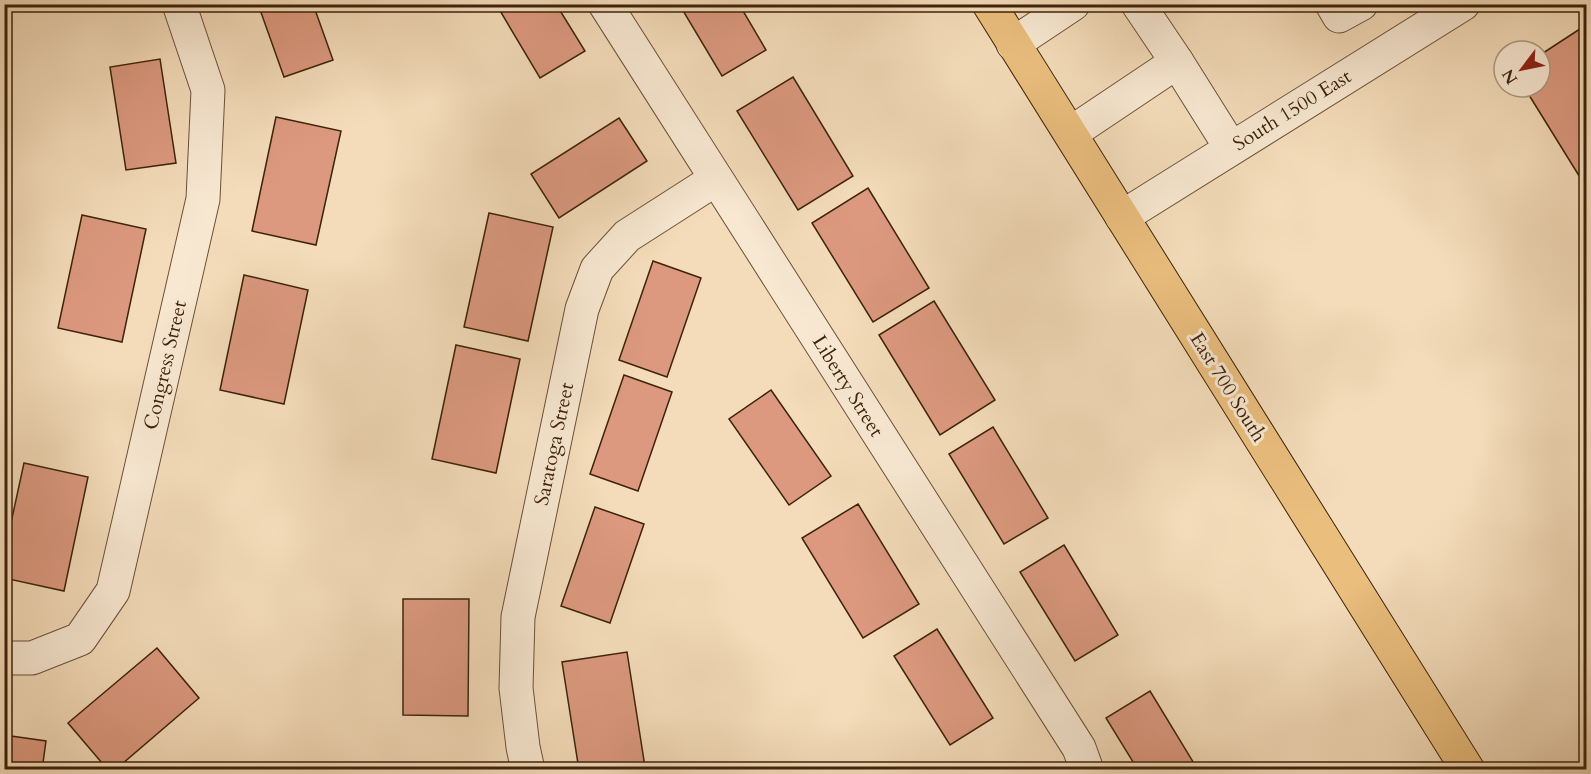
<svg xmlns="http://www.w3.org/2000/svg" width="1591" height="774" font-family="Cardo,serif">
  <rect width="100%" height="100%" fill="#f4dcba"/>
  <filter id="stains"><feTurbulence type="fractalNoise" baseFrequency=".00333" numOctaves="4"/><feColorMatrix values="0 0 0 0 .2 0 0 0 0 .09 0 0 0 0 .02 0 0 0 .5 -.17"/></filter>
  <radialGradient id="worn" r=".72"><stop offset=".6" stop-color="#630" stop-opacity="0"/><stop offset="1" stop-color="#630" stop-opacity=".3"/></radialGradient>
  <!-- building -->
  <g fill="#dc997f" stroke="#3d230b" stroke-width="1.5">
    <polygon points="258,4 313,4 333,60 284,77"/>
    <polygon points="496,4 556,4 585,51 540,78"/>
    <polygon points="679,4 739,4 766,50 722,76"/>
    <polygon points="1586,25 1586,187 1524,87 1540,87 1540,55"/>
    <polygon points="160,59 176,163 126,170 110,67"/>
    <polygon points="793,77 853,176 798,210 737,111"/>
    <polygon points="276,117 341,131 316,245 252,231"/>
    <polygon points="619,118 647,161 559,218 531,174"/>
    <polygon points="868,188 929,288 873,322 812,223"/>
    <polygon points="489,213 553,227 528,341 464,327"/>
    <polygon points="82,215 146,229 122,342 58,328"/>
    <polygon points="653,261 701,278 667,377 619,360"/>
    <polygon points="244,275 308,290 284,404 220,390"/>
    <polygon points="934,301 995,400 940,435 879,335"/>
    <polygon points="456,345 520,359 496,473 432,459"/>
    <polygon points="624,375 672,392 638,491 590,474"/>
    <polygon points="771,390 831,476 789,505 729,419"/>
    <polygon points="993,427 1048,518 1004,544 949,454"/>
    <polygon points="24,463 88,477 64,591 4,578 4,555"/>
    <polygon points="858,504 919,604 863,638 802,538"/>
    <polygon points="595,507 644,524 610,623 561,606"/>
    <polygon points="1064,545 1118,635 1075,661 1020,572"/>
    <polygon points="403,599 469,599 468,716 403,715"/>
    <polygon points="937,629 993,718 950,745 894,656"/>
    <polygon points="157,648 199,698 115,770 108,770 68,723"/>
    <polygon points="627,652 645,767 579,770 562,662"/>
    <polygon points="1150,691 1198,770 1138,770 1106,718"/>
    <polygon points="4,735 46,741 42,770 4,770"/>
  </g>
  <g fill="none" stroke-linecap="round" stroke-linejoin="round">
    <defs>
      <g id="minor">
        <polyline points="605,4 1079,748 1087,770"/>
        <polyline points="1138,4 1177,62"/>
        <polyline points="1332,4 1339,16 1361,4"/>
        <polyline points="1013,44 1073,4"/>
        <polyline points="1071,133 1177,62 1231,148"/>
        <polyline points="1122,217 1463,4"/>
        <polyline points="4,658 32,658 80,639 113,591 203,199 208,90 179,4"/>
        <polyline points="528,770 523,747 516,688 518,617 582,309 597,269 627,236 716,179"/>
      </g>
      <polyline id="major" points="989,4 1468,770"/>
    </defs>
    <!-- minor casing -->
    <use href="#minor" stroke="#6b5137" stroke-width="35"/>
    <!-- major casing -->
    <use href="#major" stroke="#3d230b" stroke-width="35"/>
    <!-- minor -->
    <use href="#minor" stroke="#f8e8d2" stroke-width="33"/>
    <!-- major -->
    <use href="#major" stroke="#eabe7d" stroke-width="33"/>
  </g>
  <g text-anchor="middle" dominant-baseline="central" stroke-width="6" stroke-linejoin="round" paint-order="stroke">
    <!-- street labels -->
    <g font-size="20" fill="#3d230b" stroke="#f8e8d2">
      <text transform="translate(1292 110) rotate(-32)">South 1500 East</text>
      <text transform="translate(165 365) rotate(-77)">Congress Street</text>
      <text transform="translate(848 386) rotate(58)">Liberty Street</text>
      <text transform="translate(1228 387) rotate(58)">East 700 South</text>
      <text transform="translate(554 444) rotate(-78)">Saratoga Street</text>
    </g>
  </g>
  <!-- margin -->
  <rect width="1591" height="774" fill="none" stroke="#f4dcba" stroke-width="24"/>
  <rect x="6" y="6" width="1579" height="762" fill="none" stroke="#3d230b" stroke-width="3"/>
  <rect x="12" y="12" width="1567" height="750" fill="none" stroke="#3d230b" stroke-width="1.5"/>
  <!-- north arrow -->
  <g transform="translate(1522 69) rotate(238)"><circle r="28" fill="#f8e8d2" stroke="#ad9982" stroke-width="1.5"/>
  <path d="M0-4.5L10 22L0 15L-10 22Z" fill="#8f2418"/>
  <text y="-9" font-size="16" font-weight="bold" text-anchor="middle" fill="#3d230b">N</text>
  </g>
  <rect width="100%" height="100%" filter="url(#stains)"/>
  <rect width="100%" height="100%" fill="url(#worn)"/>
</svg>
